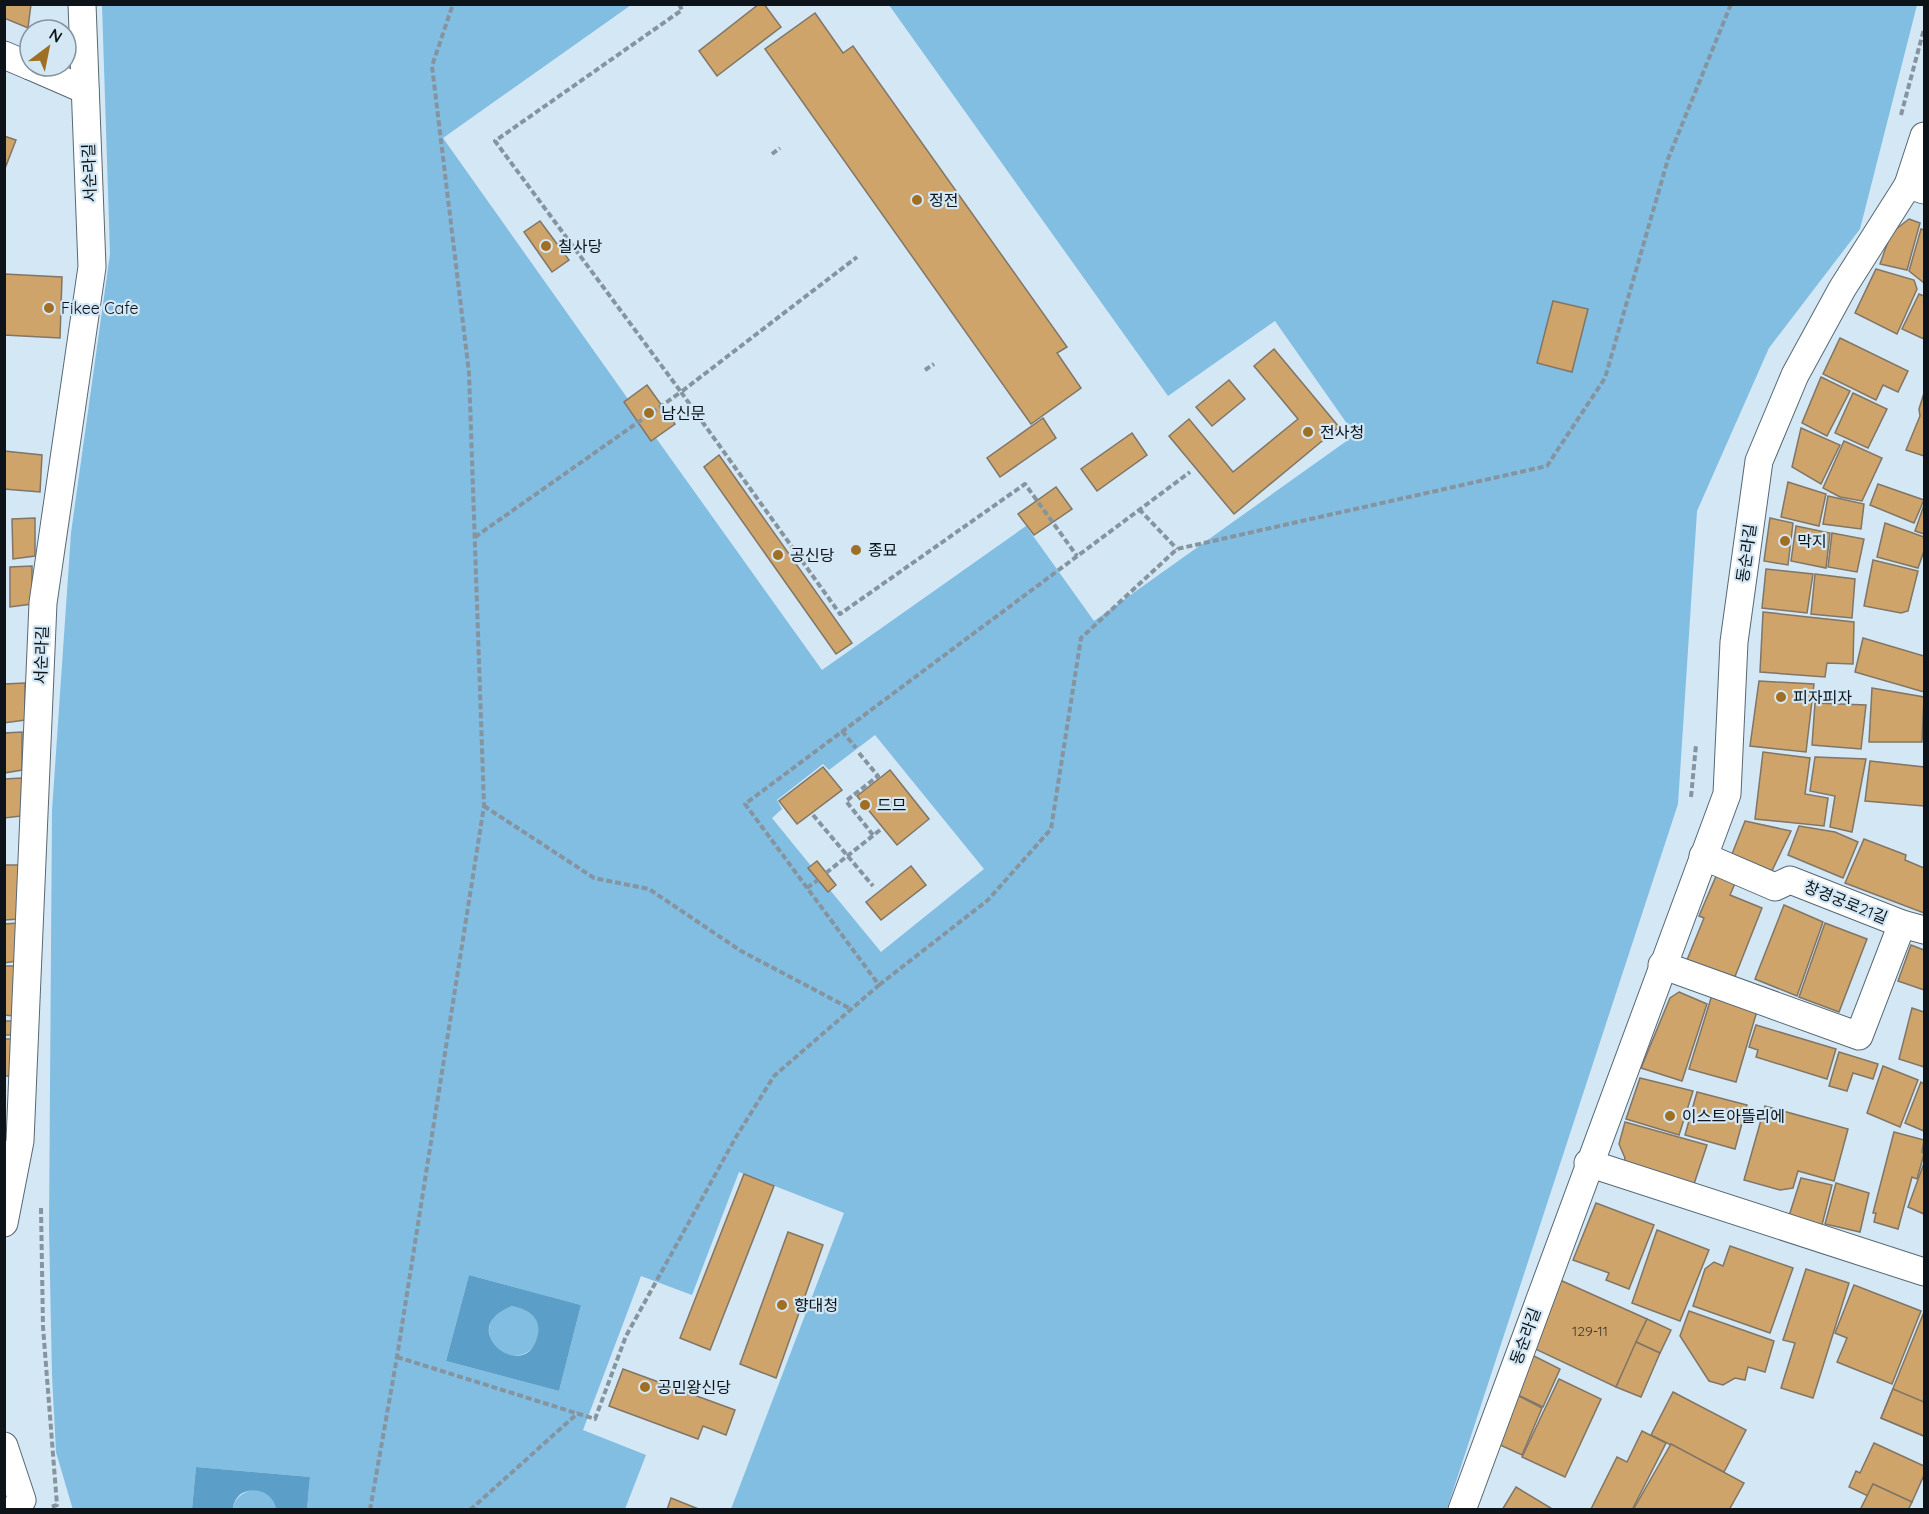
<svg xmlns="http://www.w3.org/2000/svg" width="1929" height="1514" font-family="Quicksand,'Noto Sans KR',sans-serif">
  <rect width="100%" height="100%" fill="#d3e7f5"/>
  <!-- green -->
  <g fill="#82bde2" fill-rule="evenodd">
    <path d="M102,5H631L443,138L628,399L624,402L651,441L656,438L822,670L1026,526L1094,621L1355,435L1275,321L1168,396L889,5H1917L1860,229L1769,348L1697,511L1678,804L1447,1509H731L844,1213L739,1172L692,1295L641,1276L583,1430L646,1455L625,1509H307L310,1477L196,1467L192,1509L73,1510L56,1452L52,1375L49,1228L52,811L71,533L110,254ZM875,735L984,869L881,952L830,890L828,892L808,868L811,866L772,818L782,809L777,800L823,764L829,770ZM469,1275L581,1305L559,1391L446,1361Z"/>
    <circle cx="514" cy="1331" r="25"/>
    <path d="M253,1489C265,1492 274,1496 276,1509L233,1510C234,1497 243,1493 253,1489Z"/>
  </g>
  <!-- water -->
  <g fill="#5b9ec7" fill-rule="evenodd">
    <path d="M469,1275L581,1305L559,1391L446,1361ZM512,1306C531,1309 544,1321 536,1341C521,1382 454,1328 512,1306Z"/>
    <path d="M196,1467L310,1477L307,1509H276C272,1485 235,1483 233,1509H192Z"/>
  </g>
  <!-- building -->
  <g fill="#cfa46a" stroke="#817565" stroke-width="1.5">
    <polygon points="4,4 31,4 28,28 4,18"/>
    <polygon points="759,4 764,4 781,27 717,76 699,51"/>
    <polygon points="815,13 843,53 853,46 1067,347 1057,353 1081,388 1031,424 765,49"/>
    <polygon points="4,136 16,140 4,171"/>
    <polygon points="1909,219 1920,223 1907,270 1880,264 1891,233"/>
    <polygon points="540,221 569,260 552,272 524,232"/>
    <polygon points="1921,229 1924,230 1924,283 1909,271"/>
    <polygon points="1876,269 1914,280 1917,289 1897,334 1855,313"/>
    <polygon points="4,274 62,277 60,338 4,335"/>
    <polygon points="1919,294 1924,296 1924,339 1902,329"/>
    <polygon points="1553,301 1588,309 1572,372 1537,363"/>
    <polygon points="1840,338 1908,371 1898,392 1883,385 1876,400 1823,374"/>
    <polygon points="1274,349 1339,427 1234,514 1169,436 1189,419 1233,472 1298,419 1254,366"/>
    <polygon points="1821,377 1850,391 1827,436 1802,423"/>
    <polygon points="1229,380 1245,399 1212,426 1196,407"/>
    <polygon points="647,385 675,424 651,441 624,402"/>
    <polygon points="1853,393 1887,409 1868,448 1835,433"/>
    <polygon points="1924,393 1924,456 1906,450 1920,416 1919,409"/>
    <polygon points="1043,418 1056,438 1000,477 987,458"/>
    <polygon points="1801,428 1840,445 1821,484 1792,467"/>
    <polygon points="1132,433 1147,455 1097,491 1081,469"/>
    <polygon points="1844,441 1882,458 1862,501 1840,497 1823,488"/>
    <polygon points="4,451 42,455 40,492 4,489"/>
    <polygon points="719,455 852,643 836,654 704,467"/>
    <polygon points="1788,482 1826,494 1819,526 1781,517"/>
    <polygon points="1878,484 1924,500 1914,523 1870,505"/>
    <polygon points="1056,487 1072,509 1034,535 1018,514"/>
    <polygon points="1828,496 1864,504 1861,529 1823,524"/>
    <polygon points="1924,505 1924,534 1915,531"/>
    <polygon points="35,518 35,556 13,559 12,519"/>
    <polygon points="1770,518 1793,523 1788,565 1764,561"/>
    <polygon points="1885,523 1924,537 1924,551 1918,568 1877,557"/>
    <polygon points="1796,526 1830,533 1826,568 1791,561"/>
    <polygon points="1832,533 1864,539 1857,572 1828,567"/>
    <polygon points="1873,560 1918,571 1908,611 1901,613 1864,606"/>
    <polygon points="32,566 32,604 10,607 10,567"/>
    <polygon points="1766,569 1813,574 1807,613 1762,608"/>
    <polygon points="1815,574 1855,579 1852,618 1811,614"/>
    <polygon points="1763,612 1854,622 1853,664 1827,663 1825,677 1760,672"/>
    <polygon points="1863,638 1924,656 1924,692 1855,672"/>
    <polygon points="1759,681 1814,684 1806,752 1750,746"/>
    <polygon points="25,683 25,720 4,723 4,684"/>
    <polygon points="1872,688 1924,697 1922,742 1869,742"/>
    <polygon points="1815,703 1866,705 1861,749 1812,745"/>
    <polygon points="22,732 22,770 4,773 4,733"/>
    <polygon points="1763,752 1810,758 1805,794 1828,798 1824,826 1755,819"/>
    <polygon points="1815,757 1866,759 1852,832 1830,827 1835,796 1810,791"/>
    <polygon points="1870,761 1924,767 1924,806 1865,801"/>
    <polygon points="823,767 842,790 797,824 779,801"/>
    <polygon points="890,770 929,819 897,845 857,796"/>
    <polygon points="22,778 21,816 4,818 4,779"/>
    <polygon points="1745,821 1791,831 1769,877 1730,859"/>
    <polygon points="1799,826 1835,832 1858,842 1843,878 1788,855"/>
    <polygon points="1864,839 1906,855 1905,860 1924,868 1924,913 1845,883"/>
    <polygon points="817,861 836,885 828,892 808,868"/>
    <polygon points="4,865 20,865 20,919 4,920"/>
    <polygon points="911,866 926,885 881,920 866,902"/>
    <polygon points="1717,874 1736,881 1730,895 1762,908 1734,979 1687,960 1704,918 1699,916"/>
    <polygon points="1784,905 1823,922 1797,996 1755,979"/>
    <polygon points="18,923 17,961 4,963 4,924"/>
    <polygon points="1825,923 1867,939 1839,1012 1799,997"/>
    <polygon points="1911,945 1924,950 1924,990 1898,981"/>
    <polygon points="4,966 17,966 14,1016 4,1015"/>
    <polygon points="1679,992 1707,1004 1682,1081 1641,1068 1670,998"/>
    <polygon points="1712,995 1757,1011 1736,1082 1689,1069"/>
    <polygon points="1912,1008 1924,1012 1924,1067 1899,1059"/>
    <polygon points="4,1021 14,1021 11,1035 4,1035"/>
    <polygon points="1756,1025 1836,1049 1827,1079 1756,1057 1758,1050 1749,1047"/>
    <polygon points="4,1039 13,1039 11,1076 4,1076"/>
    <polygon points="1839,1052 1878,1064 1873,1079 1853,1073 1847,1091 1829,1086"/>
    <polygon points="1883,1066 1918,1080 1900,1127 1867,1113"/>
    <polygon points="1640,1078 1693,1091 1679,1135 1626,1119"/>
    <polygon points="1921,1082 1924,1084 1924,1131 1905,1123"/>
    <polygon points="1697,1092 1747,1105 1735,1149 1685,1135"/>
    <polygon points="1765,1106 1848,1129 1834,1181 1798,1171 1793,1188 1780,1190 1744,1180"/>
    <polygon points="1625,1122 1707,1145 1694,1184 1623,1164 1625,1158 1619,1144"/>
    <polygon points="1894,1132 1924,1140 1922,1152 1924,1154 1917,1179 1912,1177 1898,1229 1874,1222 1876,1213 1873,1213"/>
    <polygon points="1924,1163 1924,1214 1908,1207"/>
    <polygon points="744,1174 774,1186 710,1350 680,1338"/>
    <polygon points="1801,1178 1832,1185 1822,1225 1789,1216"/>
    <polygon points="1836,1183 1869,1193 1860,1232 1825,1224"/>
    <polygon points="1596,1203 1654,1225 1629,1289 1606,1280 1609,1273 1573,1260"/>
    <polygon points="1657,1230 1709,1250 1680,1321 1632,1303"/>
    <polygon points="788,1232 823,1245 776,1378 740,1364"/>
    <polygon points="1730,1246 1793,1268 1770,1333 1693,1306 1705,1269 1714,1262 1723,1266"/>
    <polygon points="1806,1269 1849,1283 1813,1398 1781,1388 1795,1343 1783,1340"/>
    <polygon points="1560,1280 1647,1319 1616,1387 1531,1347"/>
    <polygon points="1854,1285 1921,1311 1892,1384 1837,1362 1847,1338 1835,1333"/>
    <polygon points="1689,1311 1774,1341 1765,1372 1748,1367 1745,1380 1735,1378 1723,1385 1709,1381 1680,1336"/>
    <polygon points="1924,1312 1924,1436 1881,1418"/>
    <polygon points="1647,1319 1671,1330 1660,1353 1636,1342"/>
    <polygon points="1636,1342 1660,1353 1641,1397 1616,1387"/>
    <polygon points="1530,1354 1560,1369 1543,1407 1514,1393"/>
    <polygon points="623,1369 735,1410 726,1435 703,1426 698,1439 609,1406"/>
    <polygon points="1559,1379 1601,1399 1565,1477 1522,1457"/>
    <polygon points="1893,1389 1924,1402 1924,1436 1881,1418"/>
    <polygon points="1673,1392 1746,1430 1724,1472 1651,1435"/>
    <polygon points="1515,1394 1542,1408 1522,1455 1496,1443"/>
    <polygon points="1642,1431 1666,1443 1632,1510 1591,1509 1617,1457 1627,1462"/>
    <polygon points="1874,1443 1924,1466 1924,1475 1912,1502 1873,1484 1868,1496 1849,1487 1856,1471 1860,1473"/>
    <polygon points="1671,1444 1744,1483 1729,1510 1633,1510"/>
    <polygon points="1873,1484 1912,1502 1908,1510 1860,1510"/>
    <polygon points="1516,1487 1554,1510 1502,1510"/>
    <polygon points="671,1498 701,1510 667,1510"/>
  </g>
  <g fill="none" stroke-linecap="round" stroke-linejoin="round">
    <defs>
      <g id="minor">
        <polyline points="4,55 30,66"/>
        <polyline points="30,66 85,90"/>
        <polyline points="1908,185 1924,136"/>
        <polyline points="1703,856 1775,887 1790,880 1902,924 1924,930"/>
        <polyline points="1662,965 1859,1036 1902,924"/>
        <polyline points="1588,1163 1924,1272"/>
        <polyline points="4,1223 20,1141 43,603 92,267 82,4"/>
        <polyline points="4,1446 22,1500 13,1510"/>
        <polyline points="1462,1510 1727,794 1734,642 1759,461 1795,375 1842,289 1908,185 1924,190"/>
      </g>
    </defs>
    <!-- minor casing -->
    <use href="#minor" stroke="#576874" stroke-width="29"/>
    <!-- path -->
    <g stroke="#85949e" stroke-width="4" stroke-dasharray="6 3" stroke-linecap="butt">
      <polyline points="679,4 682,10 495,141 681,392 857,257"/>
      <polyline points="1901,115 1924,29"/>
      <polyline points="772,154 780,148"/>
      <polyline points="925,370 934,364"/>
      <polyline points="1139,509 1177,549"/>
      <polyline points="475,537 681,392 840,614 1025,484 1077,556"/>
      <polyline points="842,731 856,748"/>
      <polyline points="859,753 878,776 846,801 873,835"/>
      <polyline points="1691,797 1696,745"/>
      <polyline points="484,806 594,878 649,889 741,951 851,1009"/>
      <polyline points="813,815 873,886"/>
      <polyline points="826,873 880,830"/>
      <polyline points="807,888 818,880"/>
      <polyline points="879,985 988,900 1051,829 1081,638 1177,549 1547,466 1605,378 1668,159 1731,4"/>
      <polyline points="41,1208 43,1327 57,1505 51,1507"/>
      <polyline points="397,1357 595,1419 626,1336 736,1137 774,1076 879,985 745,804 1190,472"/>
      <polyline points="370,1510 397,1357 484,806 469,373 432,66 453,4"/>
      <polyline points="470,1510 578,1413"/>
    </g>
    <!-- minor -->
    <use href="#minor" stroke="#fff" stroke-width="27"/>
  </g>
  <!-- markers -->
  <g fill="#9f6f23" stroke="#d3e7f5" stroke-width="2">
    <circle cx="917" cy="200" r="6"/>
    <circle cx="546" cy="246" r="6"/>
    <circle cx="49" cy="308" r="6"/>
    <circle cx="649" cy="413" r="6"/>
    <circle cx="1308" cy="432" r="6"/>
    <circle cx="1785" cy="541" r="6"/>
    <circle cx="856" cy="550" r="6"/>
    <circle cx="778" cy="555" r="6"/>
    <circle cx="1781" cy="697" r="6"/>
    <circle cx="865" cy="805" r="6"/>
    <circle cx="1670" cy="1116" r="6"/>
    <circle cx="782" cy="1305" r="6"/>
    <circle cx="645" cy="1387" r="6"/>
  </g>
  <g text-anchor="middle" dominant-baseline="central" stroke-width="4.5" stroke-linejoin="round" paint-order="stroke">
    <!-- number labels -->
    <g font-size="14" fill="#3e382d">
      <text x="1590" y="1331">129-11</text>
    </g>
    <!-- street labels -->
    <g font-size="16" fill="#0d1419" stroke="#d3e7f5">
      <text transform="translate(89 173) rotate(-92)">서순라길</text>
      <text transform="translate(1746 553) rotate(-82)">동순라길</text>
      <text transform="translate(41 655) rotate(-88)">서순라길</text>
      <text transform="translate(1846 902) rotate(22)">창경궁로21길</text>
      <text transform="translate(1525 1336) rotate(-70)">동순라길</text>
    </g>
    <!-- poi labels -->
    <g font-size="16" fill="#0d1419" stroke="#d3e7f5" text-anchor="start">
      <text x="929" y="200">정전</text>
      <text x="558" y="246">칠사당</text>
      <text x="61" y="308">Fikee Cafe</text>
      <text x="661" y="413">남신문</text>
      <text x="1320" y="432">전사청</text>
      <text x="1797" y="541">막지</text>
      <text x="868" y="550">종묘</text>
      <text x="790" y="555">공신당</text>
      <text x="1793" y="697">피자피자</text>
      <text x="877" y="805">드므</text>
      <text x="1682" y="1116">이스트아뜰리에</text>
      <text x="794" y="1305">향대청</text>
      <text x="657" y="1387">공민왕신당</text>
    </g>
  </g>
  <!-- border -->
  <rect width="1929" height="1514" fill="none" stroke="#0d1419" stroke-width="12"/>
  <!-- north arrow -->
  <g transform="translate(48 48) rotate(32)"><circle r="28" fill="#d3e7f5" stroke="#84939d" stroke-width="1.5"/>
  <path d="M0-4.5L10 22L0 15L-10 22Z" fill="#9f6f23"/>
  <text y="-9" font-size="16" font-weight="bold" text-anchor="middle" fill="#0d1419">N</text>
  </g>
</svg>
